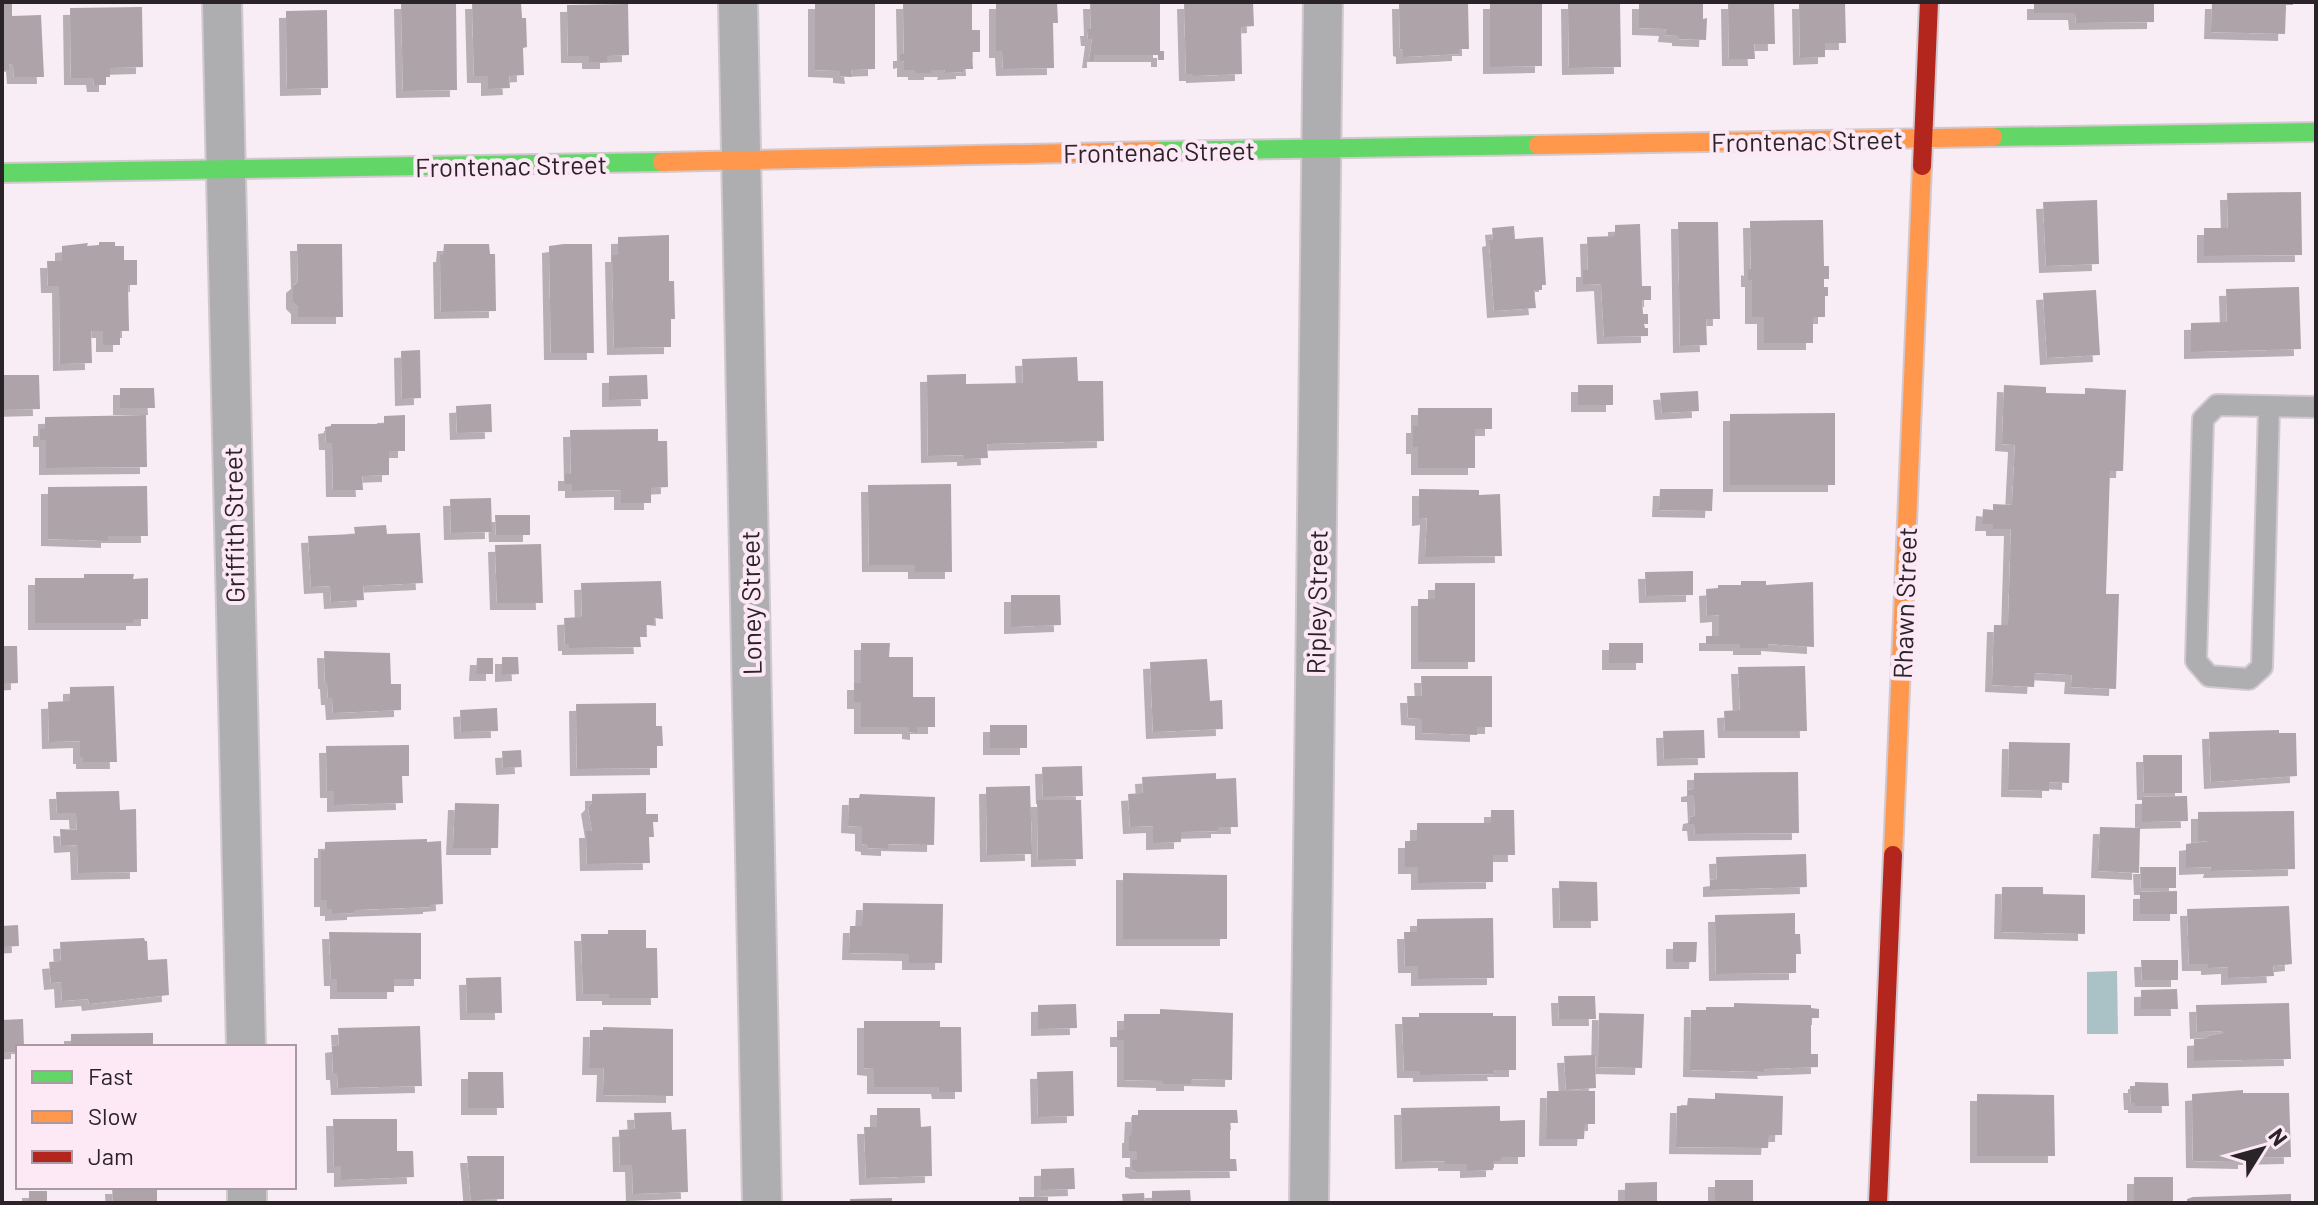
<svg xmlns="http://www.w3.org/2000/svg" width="2318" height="1205" font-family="Barlow,sans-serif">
  <defs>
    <filter id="shadow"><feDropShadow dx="-7" dy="7" stdDeviation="0" flood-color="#0004"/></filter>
  </defs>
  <rect width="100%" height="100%" fill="#f8edf4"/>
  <!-- water -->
  <polygon fill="#aac1c6" points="2117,971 2118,1034 2087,1034 2087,972"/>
  <!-- building -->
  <g fill="#ada3a9" filter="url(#shadow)">
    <polygon points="2,2 12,2 12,16 41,15 44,77 14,77 13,65 9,64 9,70 2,70"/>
    <polygon points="401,2 456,2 457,90 403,91"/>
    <polygon points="472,2 521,2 522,18 526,18 527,47 523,48 524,75 509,76 510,88 488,89 488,76 474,76"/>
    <polygon points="815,2 875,2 875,69 851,70 852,77 840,76 840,71 815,70"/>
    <polygon points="903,2 972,2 972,30 980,30 980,52 972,52 973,69 963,69 963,72 944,73 945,70 931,70 931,73 915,73 915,70 904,70 904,61 900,62 900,54 904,54"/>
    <polygon points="996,2 1057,2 1058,23 1053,23 1054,68 1003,69 1002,51 996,51"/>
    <polygon points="1090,2 1160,2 1160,51 1164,51 1164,60 1158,60 1158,55 1094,55 1094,61 1089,61 1092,39 1088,39 1087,29 1091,29"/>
    <polygon points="1184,2 1253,2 1254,26 1241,27 1242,74 1193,76 1193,74 1186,74"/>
    <polygon points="1399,2 1468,2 1469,49 1459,49 1459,54 1403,57 1403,50 1400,49"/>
    <polygon points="1490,2 1542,2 1542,66 1490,67"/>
    <polygon points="1568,2 1620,2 1621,67 1569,68"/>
    <polygon points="1639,2 1703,2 1703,19 1707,18 1706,40 1679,39 1679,36 1665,35 1666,29 1639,28"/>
    <polygon points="1728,2 1774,2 1775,44 1754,44 1755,59 1729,59"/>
    <polygon points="1799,2 1845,2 1846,43 1825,43 1825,57 1800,58"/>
    <polygon points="2034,2 2154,2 2154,22 2076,23 2075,13 2034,13"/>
    <polygon points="2212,2 2293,2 2293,5 2286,5 2285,34 2211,32"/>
    <polygon points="628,4 629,55 607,56 607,62 589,62 589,56 568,56 567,5"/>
    <polygon points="142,7 143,67 110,68 110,77 106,77 106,85 94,85 93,78 71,78 70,8"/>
    <polygon points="327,10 328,88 287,89 286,11"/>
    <polygon points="2301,192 2302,255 2204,256 2204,228 2228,228 2227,193"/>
    <polygon points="2097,200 2099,264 2046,266 2043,202"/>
    <polygon points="1823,220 1824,266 1829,266 1829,279 1824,279 1824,287 1828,287 1828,296 1825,296 1825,317 1813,317 1813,343 1764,343 1764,317 1752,317 1752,280 1748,280 1748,268 1751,269 1750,221"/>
    <polygon points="1678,222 1718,222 1720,319 1706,319 1707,345 1680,346"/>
    <polygon points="1640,224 1642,286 1651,286 1651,300 1642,300 1643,314 1648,314 1648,324 1644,324 1645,328 1648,328 1648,336 1604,337 1601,284 1583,285 1583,270 1588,270 1587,237 1615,236 1615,225"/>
    <polygon points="1514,226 1515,239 1543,237 1546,285 1542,285 1542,290 1534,290 1536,308 1494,311 1489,240 1493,239 1492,228"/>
    <polygon points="669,235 669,281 674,281 675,319 671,319 671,347 614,348 612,255 618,255 618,237"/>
    <polygon points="99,242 115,242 115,246 124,246 124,260 137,260 137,285 128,285 129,331 120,331 120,345 103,345 103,331 91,331 92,363 60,364 59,286 48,286 47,261 62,261 62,246 88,243 87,246 99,245"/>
    <polygon points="297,244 342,244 343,317 298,317 298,307 293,302 293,286 298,282"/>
    <polygon points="444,244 489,244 490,254 495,254 496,311 441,312 440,255 443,255"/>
    <polygon points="564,244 592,244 594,353 551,353 549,246"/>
    <polygon points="2299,287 2301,349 2191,352 2191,323 2227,322 2226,289"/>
    <polygon points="2096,290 2100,355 2047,358 2043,293"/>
    <polygon points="420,350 421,398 402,399 401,351"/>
    <polygon points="1077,357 1078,381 1103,381 1104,441 987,444 988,458 964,459 964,455 928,456 927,375 966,374 966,384 1023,383 1022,359"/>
    <polygon points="2,375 39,375 40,409 2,410"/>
    <polygon points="647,375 648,399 609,400 609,376"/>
    <rect x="1578" y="385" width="35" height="20"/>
    <polygon points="2004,385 2046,387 2046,393 2085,394 2085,388 2126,390 2123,471 2110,471 2106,594 2119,594 2116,689 2071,687 2072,675 2035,673 2034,687 1992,685 1994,625 2008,625 2011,529 1993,529 1993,524 1982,524 1983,509 1993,510 1993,504 2012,505 2015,445 2002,444"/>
    <polygon points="120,388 154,388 155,408 120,408"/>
    <polygon points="1698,391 1699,411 1662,413 1660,393"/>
    <polygon points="491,404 492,432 457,433 456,406"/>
    <polygon points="1418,408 1492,408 1492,429 1475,429 1475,468 1418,468 1418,447 1413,447 1413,426 1418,426"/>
    <polygon points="1835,413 1835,485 1730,485 1730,414"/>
    <polygon points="146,415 147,467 46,468 46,440 40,440 40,429 45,429 45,417"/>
    <polygon points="405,415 405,451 389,451 389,475 362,476 363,490 333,490 332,443 326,443 325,427 331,426 331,424 384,424 384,416"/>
    <polygon points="658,429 658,441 667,441 668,487 651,488 651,503 621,503 621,490 572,491 572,484 565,484 565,474 571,474 570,430"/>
    <polygon points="951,484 952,572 915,572 915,565 869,565 868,485"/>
    <polygon points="147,486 148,536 108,536 108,541 48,539 48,487"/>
    <polygon points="1419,489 1479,490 1479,495 1500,494 1502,556 1425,557 1427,518 1419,519"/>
    <polygon points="1660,489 1713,489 1712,511 1659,510"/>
    <polygon points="491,498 492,532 451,533 450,499"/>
    <polygon points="495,515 530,515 530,535 496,535"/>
    <polygon points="386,525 387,534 420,533 423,583 363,586 364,600 331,602 330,586 311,587 308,536 355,534 354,527"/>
    <polygon points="541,544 543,603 497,603 495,545"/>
    <polygon points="1693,571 1693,595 1646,596 1645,572"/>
    <polygon points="84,574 134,574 133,579 148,578 148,619 133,619 133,623 35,623 35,578 84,578"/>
    <polygon points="661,581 663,619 654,618 654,625 646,625 647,637 640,637 641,647 569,648 569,644 565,644 564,618 582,617 581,583"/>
    <polygon points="1741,581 1766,581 1766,585 1813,582 1814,647 1768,644 1768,648 1740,648 1740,644 1706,644 1706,636 1719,636 1719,615 1707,616 1706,589 1718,588 1718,585 1741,585"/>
    <polygon points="1435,583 1475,583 1475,662 1418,662 1418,599 1435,599"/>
    <polygon points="1011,595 1060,595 1061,625 1011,627"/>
    <polygon points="861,643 890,643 889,657 913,657 913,697 935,697 935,727 917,727 917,733 909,732 909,727 861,727 861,702 854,702 854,683 861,683"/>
    <rect x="1609" y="643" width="34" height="20"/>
    <polygon points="2,646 17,646 18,683 2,684"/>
    <polygon points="324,651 390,653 391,684 401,684 401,710 333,713 332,698 328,698 327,682 325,682"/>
    <polygon points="502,657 518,657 519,674 502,675"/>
    <polygon points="477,658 493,658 493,674 476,674"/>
    <polygon points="1207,659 1210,701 1222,700 1223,729 1153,732 1150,662"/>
    <polygon points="1805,666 1807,731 1725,731 1724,711 1740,710 1738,667"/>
    <polygon points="1421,676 1492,676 1492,727 1477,727 1477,735 1422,733 1422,719 1408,718 1407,696 1422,696"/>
    <polygon points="114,686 117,762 83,762 83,757 80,757 80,741 49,742 48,702 70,701 70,687"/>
    <polygon points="656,703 656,726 662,726 663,746 657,746 657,768 577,769 576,704"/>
    <polygon points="497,708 498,731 461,732 460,710"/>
    <rect x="990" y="725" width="37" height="23"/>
    <polygon points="1704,730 1705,758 1664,759 1663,731"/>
    <polygon points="2279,730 2279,733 2296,733 2297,776 2211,782 2209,732"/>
    <polygon points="2009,742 2070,743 2069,783 2049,782 2049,791 2008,790"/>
    <polygon points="409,745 409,776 402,776 403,803 334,805 334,791 327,791 326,746"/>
    <polygon points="521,750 522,767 503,768 502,751"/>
    <polygon points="2143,755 2182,755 2182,793 2144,793"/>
    <polygon points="1082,766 1083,796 1043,797 1042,767"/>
    <polygon points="1798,772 1799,833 1695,834 1694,824 1689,824 1690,817 1695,816 1694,795 1688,795 1688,790 1694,789 1694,773"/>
    <polygon points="1216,773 1216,779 1236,778 1238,827 1218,827 1218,831 1181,832 1181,842 1153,843 1153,826 1130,827 1128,794 1143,793 1142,777"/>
    <polygon points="1030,786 1032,854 987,855 986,787"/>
    <polygon points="119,791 120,810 136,809 137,872 78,873 77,845 61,846 60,829 77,830 76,813 57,813 56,792"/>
    <polygon points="646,793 646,814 658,814 658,822 653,822 654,837 649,837 650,863 587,864 586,831 592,831 588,807 592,803 592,794"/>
    <polygon points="860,794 935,797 934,845 888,844 888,849 868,848 868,845 862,844 862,827 848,826 849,798 859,798"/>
    <polygon points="2187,796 2188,821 2142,822 2142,797"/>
    <polygon points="1037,800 1081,800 1083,859 1038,860"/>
    <polygon points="455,803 499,804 498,848 453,848"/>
    <polygon points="1491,810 1514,810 1515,855 1493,855 1493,882 1418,883 1418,867 1405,867 1405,841 1417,841 1417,823 1491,823"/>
    <polygon points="2294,811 2295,869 2210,871 2211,867 2186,868 2186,844 2210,841 2198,841 2198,812"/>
    <polygon points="2100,827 2140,828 2139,873 2098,871"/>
    <polygon points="427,839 427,842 441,841 443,904 430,905 430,907 354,910 354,913 332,914 332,909 327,909 327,900 321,900 321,851 325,851 325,842"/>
    <polygon points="1806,854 1807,887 1710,890 1710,880 1717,879 1716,857"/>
    <polygon points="2140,867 2176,867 2176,888 2141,888"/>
    <polygon points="1123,873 1227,875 1227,939 1123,939"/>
    <polygon points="1559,881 1597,882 1598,921 1560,921"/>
    <polygon points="2002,887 2043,887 2043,894 2085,895 2085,934 2001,932"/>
    <polygon points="2177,891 2177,914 2140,914 2140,892"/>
    <polygon points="863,903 943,904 942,963 909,963 909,954 849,953 850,926 862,926"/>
    <polygon points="2289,906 2292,964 2273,966 2274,976 2228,978 2228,967 2208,968 2208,964 2189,964 2187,909"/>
    <polygon points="1795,913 1795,934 1800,934 1801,954 1796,954 1796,973 1716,974 1715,915"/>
    <polygon points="1493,918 1494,978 1418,979 1418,966 1405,966 1404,932 1417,932 1417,919"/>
    <polygon points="18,925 19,946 2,947 2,926"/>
    <polygon points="608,930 646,930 646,948 657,948 658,998 609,998 609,994 583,994 581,934 608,934"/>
    <polygon points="329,932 421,933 421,979 394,979 394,992 337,992 337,979 331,979"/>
    <polygon points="144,938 145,941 147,941 148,960 167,959 169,995 89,1004 88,999 62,1001 61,982 51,983 49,962 61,961 60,942"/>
    <polygon points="1673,942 1697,942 1696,962 1673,962"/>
    <polygon points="2141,960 2178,960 2178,980 2142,980"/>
    <polygon points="501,977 502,1013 467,1013 466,978"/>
    <polygon points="2177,989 2178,1009 2141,1009 2141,990"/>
    <polygon points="1558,996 1595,996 1596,1019 1559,1019"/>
    <polygon points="1734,1003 1811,1005 1811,1008 1819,1009 1819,1018 1811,1018 1811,1054 1818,1054 1818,1067 1764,1069 1765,1072 1690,1070 1691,1010 1706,1010 1706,1007 1734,1007"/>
    <polygon points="2289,1003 2291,1059 2194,1061 2194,1039 2208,1038 2208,1036 2223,1033 2222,1031 2197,1032 2196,1005"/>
    <polygon points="1076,1004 1077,1028 1038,1029 1038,1005"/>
    <polygon points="1160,1009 1233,1013 1232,1080 1191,1079 1191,1084 1163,1084 1163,1081 1124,1080 1124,1040 1117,1040 1117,1030 1124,1030 1124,1014 1160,1014"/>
    <polygon points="1419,1013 1493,1013 1493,1016 1516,1016 1516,1070 1494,1070 1495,1074 1420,1075 1420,1071 1404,1071 1402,1017 1419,1017"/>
    <polygon points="1599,1013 1644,1014 1642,1068 1598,1067"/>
    <polygon points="23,1019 24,1047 18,1047 18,1052 2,1053 2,1020"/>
    <polygon points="864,1021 940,1021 940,1027 961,1027 962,1092 939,1092 938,1087 874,1087 874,1069 864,1068"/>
    <polygon points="420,1026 422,1086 338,1088 337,1073 333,1073 332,1046 339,1045 338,1028"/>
    <polygon points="603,1027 673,1029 673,1096 603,1095 604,1068 589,1068 590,1030 603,1030"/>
    <polygon points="153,1033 153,1047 71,1047 71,1034"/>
    <polygon points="1595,1055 1596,1088 1566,1090 1564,1056"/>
    <polygon points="1073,1071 1074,1116 1038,1117 1037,1072"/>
    <polygon points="468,1072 503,1072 504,1108 468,1108"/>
    <polygon points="2135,1082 2168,1083 2169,1106 2135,1106 2135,1103 2131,1103 2130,1086 2135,1086"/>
    <polygon points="2243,1090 2243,1093 2289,1093 2291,1157 2245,1158 2245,1162 2193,1161 2192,1094"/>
    <polygon points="1547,1091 1595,1091 1595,1124 1585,1124 1584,1139 1546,1139"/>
    <polygon points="1715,1093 1783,1096 1782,1135 1769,1135 1768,1148 1676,1147 1677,1106 1687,1106 1688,1098 1715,1099"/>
    <polygon points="1977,1094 2054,1095 2055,1156 1977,1156"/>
    <polygon points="1500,1106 1500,1121 1525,1120 1525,1157 1501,1157 1501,1161 1493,1161 1493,1170 1467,1171 1467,1164 1445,1164 1445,1161 1402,1162 1401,1108"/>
    <polygon points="877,1108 920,1108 921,1127 931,1126 932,1176 866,1178 864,1127 877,1127"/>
    <polygon points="1138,1110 1237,1110 1238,1123 1230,1123 1230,1159 1236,1159 1237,1171 1137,1172 1132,1170 1132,1160 1137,1160 1137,1151 1129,1151 1129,1136 1131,1136 1132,1115 1138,1115"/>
    <polygon points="671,1112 672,1130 686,1129 688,1192 633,1194 632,1165 620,1165 619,1130 635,1129 634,1113"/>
    <polygon points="333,1119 397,1119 397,1151 413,1151 414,1177 341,1180 341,1166 334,1166"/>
    <polygon points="467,1156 504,1156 504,1199 477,1200 477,1203 471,1203"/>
    <polygon points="1074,1168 1075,1189 1041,1190 1041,1169"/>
    <rect x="2134" y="1177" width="39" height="26"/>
    <rect x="1715" y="1180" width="38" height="23"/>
    <polygon points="1657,1182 1657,1203 1625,1203 1625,1183"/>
    <polygon points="112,1187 157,1187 157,1202 113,1202"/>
    <polygon points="1190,1190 1191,1203 1152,1203 1152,1191"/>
    <rect x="29" y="1191" width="18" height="12"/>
    <polygon points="1144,1193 1145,1203 1123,1203 1122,1194"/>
    <polygon points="2291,1194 2291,1203 2187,1203 2187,1199 2193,1197"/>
    <rect x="1019" y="1197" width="29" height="6"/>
    <polygon points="892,1198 892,1203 850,1203 850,1199"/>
  </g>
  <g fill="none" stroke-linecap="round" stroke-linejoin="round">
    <defs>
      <polyline id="lane" points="2269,407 2262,667 2249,679 2209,676 2196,661 2203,419 2217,405 2316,407"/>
      <g id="street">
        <polyline points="222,2 246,1047"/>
        <polyline points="738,2 762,1203"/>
        <polyline points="247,1187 247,1203"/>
        <polyline points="1309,1203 1323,2"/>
      </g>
      <g id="fast">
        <polyline points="1993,137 2316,132"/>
        <polyline points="1157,151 1538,145"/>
        <polyline points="2,173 662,162"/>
      </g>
      <g id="slow">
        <polyline points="1538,145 1993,137"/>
        <polyline points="662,162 1157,151"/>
        <polyline points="1893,855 1922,166"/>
      </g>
      <g id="jam">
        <polyline points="1922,166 1929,2"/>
        <polyline points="1878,1203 1893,855"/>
      </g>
    </defs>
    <!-- lane casing -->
    <use href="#lane" stroke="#d2c9ce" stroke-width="24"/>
    <!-- street casing -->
    <use href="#street" stroke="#d2c9ce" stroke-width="42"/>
    <!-- fast casing -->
    <use href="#fast" stroke="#d2c9ce" stroke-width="22"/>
    <!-- slow casing -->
    <use href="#slow" stroke="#d2c9ce" stroke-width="22"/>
    <!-- jam casing -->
    <use href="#jam" stroke="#d2c9ce" stroke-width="22"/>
    <!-- lane -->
    <use href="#lane" stroke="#aeaeb0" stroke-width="20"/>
    <!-- street -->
    <use href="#street" stroke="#aeaeb0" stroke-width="38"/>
    <!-- fast -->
    <use href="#fast" stroke="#63d668" stroke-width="18"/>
    <!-- slow -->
    <use href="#slow" stroke="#ff974d" stroke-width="18"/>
    <!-- jam -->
    <use href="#jam" stroke="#b3261e" stroke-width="18"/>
  </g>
  <g text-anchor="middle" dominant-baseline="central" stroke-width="8" stroke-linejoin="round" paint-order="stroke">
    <!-- street labels -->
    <g font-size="26" fill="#2a2327" stroke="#fde8f5">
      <text transform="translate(1807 140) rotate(-1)">Frontenac Street</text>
      <text transform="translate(1159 151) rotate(-1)">Frontenac Street</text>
      <text transform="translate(511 165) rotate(-1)">Frontenac Street</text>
      <text transform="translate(233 525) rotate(-91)">Griffith Street</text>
      <text transform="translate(1316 602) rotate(-89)">Ripley Street</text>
      <text transform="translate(750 603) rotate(-91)">Loney Street</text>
      <text transform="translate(1904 603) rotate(-88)">Rhawn Street</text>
    </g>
  </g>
  <!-- border -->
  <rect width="2318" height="1205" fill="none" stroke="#2a2327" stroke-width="8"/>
  <!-- legend -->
  <rect x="16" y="1045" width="280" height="144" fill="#fde8f5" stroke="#a999a3" stroke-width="2"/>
  <rect x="32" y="1071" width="40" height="12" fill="#63d668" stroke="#a999a3" stroke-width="2"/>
  <text x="88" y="1085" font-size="24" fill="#2a2327">Fast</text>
  <rect x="32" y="1111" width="40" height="12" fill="#ff974d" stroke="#a999a3" stroke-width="2"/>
  <text x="88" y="1125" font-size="24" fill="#2a2327">Slow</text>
  <rect x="32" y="1151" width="40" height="12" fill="#b3261e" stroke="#a999a3" stroke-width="2"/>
  <text x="88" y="1165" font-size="24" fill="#2a2327">Jam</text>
  <!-- north arrow -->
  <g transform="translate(2262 1149) rotate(53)" stroke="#fde8f5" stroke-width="6" paint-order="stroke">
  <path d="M0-6L14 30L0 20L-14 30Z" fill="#2a2327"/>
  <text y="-12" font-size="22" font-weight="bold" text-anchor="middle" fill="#2a2327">N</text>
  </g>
</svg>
